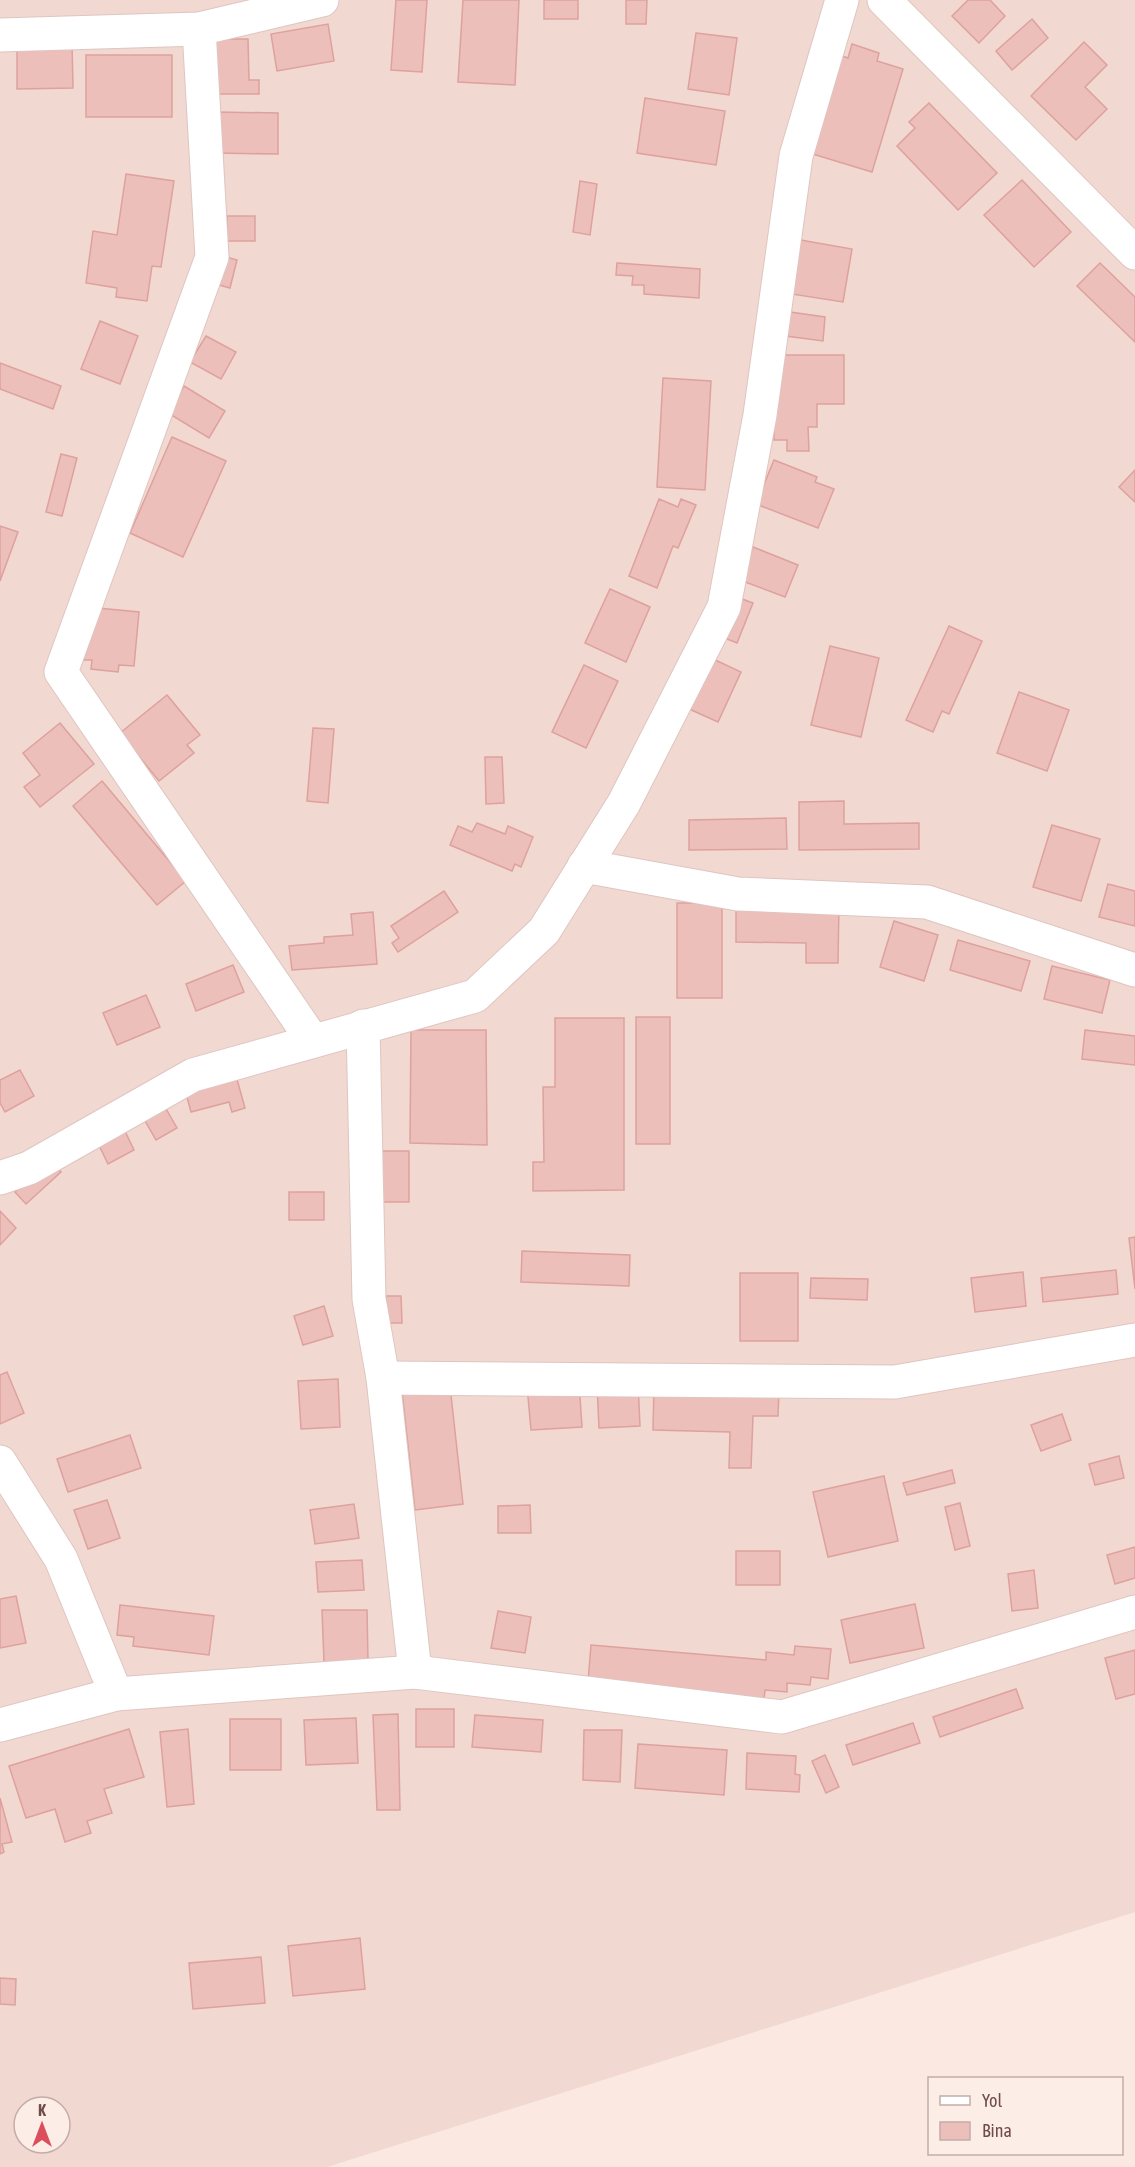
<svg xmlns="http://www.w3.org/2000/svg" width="1135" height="2167" font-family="'Asap Condensed',sans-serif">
  <rect width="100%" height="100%" fill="#fae8e1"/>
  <!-- residential -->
  <path fill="#f1d8d0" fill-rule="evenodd" d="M0,0H1135V1912L327,2167H0ZM24,2107H60V2143H24Z"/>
  <!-- building -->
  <g fill="#edbfbb" stroke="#dea19d" stroke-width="1.5">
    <polygon points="396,0 427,0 422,72 391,70"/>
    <polygon points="463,0 519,0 515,85 458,82"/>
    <rect x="544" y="0" width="34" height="19"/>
    <polygon points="626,0 647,0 646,24 626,24"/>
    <polygon points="968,0 990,0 1005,16 979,43 952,16"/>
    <polygon points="1032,19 1048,38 1012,70 996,51"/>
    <polygon points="328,24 334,61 277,71 271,34"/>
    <polygon points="696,33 737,38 729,95 688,89"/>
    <polygon points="214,39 248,39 249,80 259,80 259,94 215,94"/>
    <polygon points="1084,42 1107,65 1085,87 1107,109 1076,140 1031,96"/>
    <polygon points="72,43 73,88 17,89 17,44"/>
    <polygon points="852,44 879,53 877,61 903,69 872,172 806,152 836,54 848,58"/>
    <rect x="86" y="55" width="86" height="62"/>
    <polygon points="645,98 725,111 716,165 637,153"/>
    <polygon points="929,103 997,173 958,210 897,146 915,128 909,122"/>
    <polygon points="215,112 278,113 278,154 214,153"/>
    <polygon points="126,174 174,181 161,267 152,266 147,301 116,297 117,288 86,283 93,231 117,235"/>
    <polygon points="1022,180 1071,232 1034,267 984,215"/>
    <polygon points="580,181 597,184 590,235 573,232"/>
    <rect x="227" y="216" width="28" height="25"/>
    <polygon points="795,239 852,249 843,302 785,293"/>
    <polygon points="219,255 237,260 230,288 212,283"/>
    <polygon points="617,263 700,269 699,298 644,294 644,285 632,285 633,276 616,275"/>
    <polygon points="1100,263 1135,297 1135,342 1077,286"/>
    <polygon points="790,312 825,317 823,341 786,336"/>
    <polygon points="100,321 138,336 120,384 81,369"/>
    <polygon points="206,336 236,352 221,379 190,362"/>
    <polygon points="773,355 844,355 844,404 817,404 817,427 808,427 809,451 787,451 787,440 774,440"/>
    <polygon points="0,363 61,386 53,409 0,389"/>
    <polygon points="663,378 711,381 705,490 657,487"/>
    <polygon points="184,386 225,411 209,438 168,413"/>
    <polygon points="172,437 226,461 183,557 130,533"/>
    <polygon points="61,454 77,458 62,516 46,512"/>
    <polygon points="774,460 817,477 815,482 834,489 818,528 756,504"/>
    <polygon points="1135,470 1135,502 1119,487"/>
    <polygon points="659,499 678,507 681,499 696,505 678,548 673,546 657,588 629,576"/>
    <polygon points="0,526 18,532 0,581"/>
    <polygon points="753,547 798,565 785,597 740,580"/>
    <polygon points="610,589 650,607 626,662 585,643"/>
    <polygon points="731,595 753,603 737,643 715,634"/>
    <polygon points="87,607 139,612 134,666 119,665 118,672 91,669 92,660 83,660"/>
    <polygon points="949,626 982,641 949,714 942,711 933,732 906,720"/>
    <polygon points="830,646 879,658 861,737 811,725"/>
    <polygon points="709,657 741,672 718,722 687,708"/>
    <polygon points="584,665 618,681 586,748 552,732"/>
    <polygon points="1019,692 1069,710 1047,771 997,753"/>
    <polygon points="167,695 200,735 187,745 194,753 159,781 120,733"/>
    <polygon points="60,723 94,764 40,807 24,787 40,775 23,753"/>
    <polygon points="313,728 334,729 328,803 307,801"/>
    <polygon points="485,757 502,757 504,803 486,804"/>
    <polygon points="102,781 186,881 157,905 73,806"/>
    <polygon points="844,801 844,824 919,823 919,849 799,850 799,802"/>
    <polygon points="786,818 787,849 689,850 689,820"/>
    <polygon points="477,823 505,834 508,826 533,837 521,867 515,864 512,871 450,845 458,826 472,832"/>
    <polygon points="1052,825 1100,839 1081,901 1033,887"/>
    <polygon points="1108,884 1135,891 1135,926 1099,917"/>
    <polygon points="444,891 458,912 398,952 392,943 399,938 391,926"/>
    <polygon points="736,902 839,903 838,963 806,963 806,943 736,942"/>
    <rect x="677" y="903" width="45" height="95"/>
    <polygon points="373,912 377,964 292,970 289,946 324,943 324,937 353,935 351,914"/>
    <polygon points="894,921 938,935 924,981 880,967"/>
    <polygon points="958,940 1030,961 1021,991 950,970"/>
    <polygon points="233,965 244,992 196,1011 186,984"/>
    <polygon points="1052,966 1110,980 1102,1013 1044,999"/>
    <polygon points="146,995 160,1027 117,1045 103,1013"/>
    <rect x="636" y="1017" width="34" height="127"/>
    <polygon points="555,1018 624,1018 624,1190 533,1191 533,1162 544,1162 543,1087 555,1087"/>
    <polygon points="411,1030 486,1030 487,1145 410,1143"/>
    <polygon points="1085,1030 1135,1036 1135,1065 1082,1059"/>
    <polygon points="20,1070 34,1096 5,1112 0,1103 0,1080"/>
    <polygon points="235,1072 245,1108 232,1112 229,1102 191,1112 184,1086"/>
    <polygon points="161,1100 177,1128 156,1140 140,1112"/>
    <polygon points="122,1125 134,1150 108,1164 96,1139"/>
    <rect x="374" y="1151" width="35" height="51"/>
    <polygon points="50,1161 61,1172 26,1204 15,1192"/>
    <rect x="289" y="1192" width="35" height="28"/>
    <polygon points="0,1211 16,1228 0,1245"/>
    <polygon points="1135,1237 1135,1289 1129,1238"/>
    <polygon points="522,1251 630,1255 629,1286 521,1282"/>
    <polygon points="1116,1270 1118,1294 1043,1302 1041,1278"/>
    <polygon points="1023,1272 1026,1306 975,1312 971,1278"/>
    <rect x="740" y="1273" width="58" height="68"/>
    <polygon points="811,1278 868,1279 867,1300 810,1298"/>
    <polygon points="386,1296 401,1296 402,1323 387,1323"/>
    <polygon points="324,1306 333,1336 303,1345 294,1316"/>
    <polygon points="7,1372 24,1413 0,1424 0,1375"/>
    <polygon points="338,1379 340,1427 301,1429 298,1381"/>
    <polygon points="579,1382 582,1427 531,1430 527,1386"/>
    <polygon points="638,1382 640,1426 599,1428 597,1384"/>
    <polygon points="450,1386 463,1504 415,1510 402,1391"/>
    <polygon points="654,1387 779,1391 778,1416 753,1416 751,1468 729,1468 730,1432 653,1430"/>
    <polygon points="1062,1414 1071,1440 1041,1451 1031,1425"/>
    <polygon points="130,1435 141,1468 68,1492 57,1459"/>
    <polygon points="1119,1456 1124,1478 1095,1485 1089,1464"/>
    <polygon points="952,1470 955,1483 907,1495 903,1483"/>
    <polygon points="884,1476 898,1541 828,1557 813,1492"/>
    <polygon points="107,1500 120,1538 88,1549 74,1510"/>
    <polygon points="960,1503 970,1546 955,1550 945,1507"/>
    <polygon points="354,1504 359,1538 315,1544 310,1510"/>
    <polygon points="530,1505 531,1533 498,1533 498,1506"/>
    <polygon points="1135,1547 1135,1578 1115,1584 1107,1555"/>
    <rect x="736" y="1551" width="44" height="34"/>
    <polygon points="362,1560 364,1590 318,1592 316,1562"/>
    <polygon points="1034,1570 1038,1608 1012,1611 1008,1574"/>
    <polygon points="16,1596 26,1643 0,1648 0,1599"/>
    <polygon points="915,1604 924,1648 850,1663 841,1620"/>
    <polygon points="120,1605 214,1616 209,1655 133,1646 134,1637 117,1635"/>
    <polygon points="322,1610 367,1610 368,1660 324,1662"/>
    <polygon points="498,1611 531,1617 525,1653 491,1648"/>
    <polygon points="591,1645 766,1660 766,1652 794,1655 795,1646 831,1649 828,1679 811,1677 810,1685 787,1683 787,1692 765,1690 764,1699 588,1682"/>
    <polygon points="1135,1650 1135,1694 1116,1699 1105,1658"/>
    <polygon points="1016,1689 1023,1708 940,1737 933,1717"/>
    <rect x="416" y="1709" width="38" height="38"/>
    <polygon points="398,1714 400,1810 377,1810 373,1715"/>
    <polygon points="475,1715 543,1720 541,1752 472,1747"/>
    <polygon points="356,1718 358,1763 306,1765 304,1720"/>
    <rect x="230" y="1719" width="51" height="51"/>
    <polygon points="913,1723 920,1743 853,1765 846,1745"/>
    <polygon points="129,1729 144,1777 104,1789 112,1813 87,1821 91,1833 65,1842 55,1809 26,1818 9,1766"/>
    <polygon points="188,1729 194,1804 167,1807 160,1732"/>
    <polygon points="584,1730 622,1730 620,1782 583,1780"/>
    <polygon points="638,1744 727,1750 724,1795 635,1788"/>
    <polygon points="747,1753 796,1756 795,1774 800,1775 799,1792 746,1789"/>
    <polygon points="825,1755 839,1787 826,1793 812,1761"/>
    <polygon points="0,1798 12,1842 2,1844 4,1852 0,1854"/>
    <polygon points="360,1938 365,1989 293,1996 288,1946"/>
    <polygon points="261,1957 265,2003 193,2009 189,1963"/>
    <polygon points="0,1978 16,1979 15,2005 0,2004"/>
  </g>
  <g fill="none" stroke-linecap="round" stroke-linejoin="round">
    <defs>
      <g id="minor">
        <polyline points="884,0 1135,253"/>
        <polyline points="199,29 212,257 61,672 313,1041"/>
        <polyline points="0,35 199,29 322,0"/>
        <polyline points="584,866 738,894 927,902 1135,970"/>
        <polyline points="363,1026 369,1299 383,1378 415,1672"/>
        <polyline points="0,1178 29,1168 193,1075 475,996 544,931 624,803 724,607 760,415 796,156 842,0"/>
        <polyline points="383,1378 895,1382 1135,1340"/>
        <polyline points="0,1462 61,1559 116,1694"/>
        <polyline points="0,1725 116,1694 415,1672 782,1717 1135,1612"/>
      </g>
    </defs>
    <!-- minor casing -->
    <use href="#minor" stroke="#dfc5c1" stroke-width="35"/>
    <!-- minor -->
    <use href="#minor" stroke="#fff" stroke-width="33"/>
  </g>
  <!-- legend -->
  <rect x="928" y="2077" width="195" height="78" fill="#fdede7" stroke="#c4aca8" stroke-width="1.5"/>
  <rect x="940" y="2096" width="30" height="9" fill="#ffffff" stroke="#c4aca8" stroke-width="1.5"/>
  <text x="982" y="2107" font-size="18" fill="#6f4b4a">Yol</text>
  <rect x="940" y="2122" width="30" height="18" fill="#edbfbb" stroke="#c4aca8" stroke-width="1.5"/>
  <text x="982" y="2137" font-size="18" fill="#6f4b4a">Bina</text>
  <!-- north arrow -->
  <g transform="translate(42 2125)"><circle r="28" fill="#fdede7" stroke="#c4aca8" stroke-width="1.5"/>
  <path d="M0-4.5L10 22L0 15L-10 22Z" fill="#db4f5d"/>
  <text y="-9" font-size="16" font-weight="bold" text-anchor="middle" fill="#6f4b4a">K</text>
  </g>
</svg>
